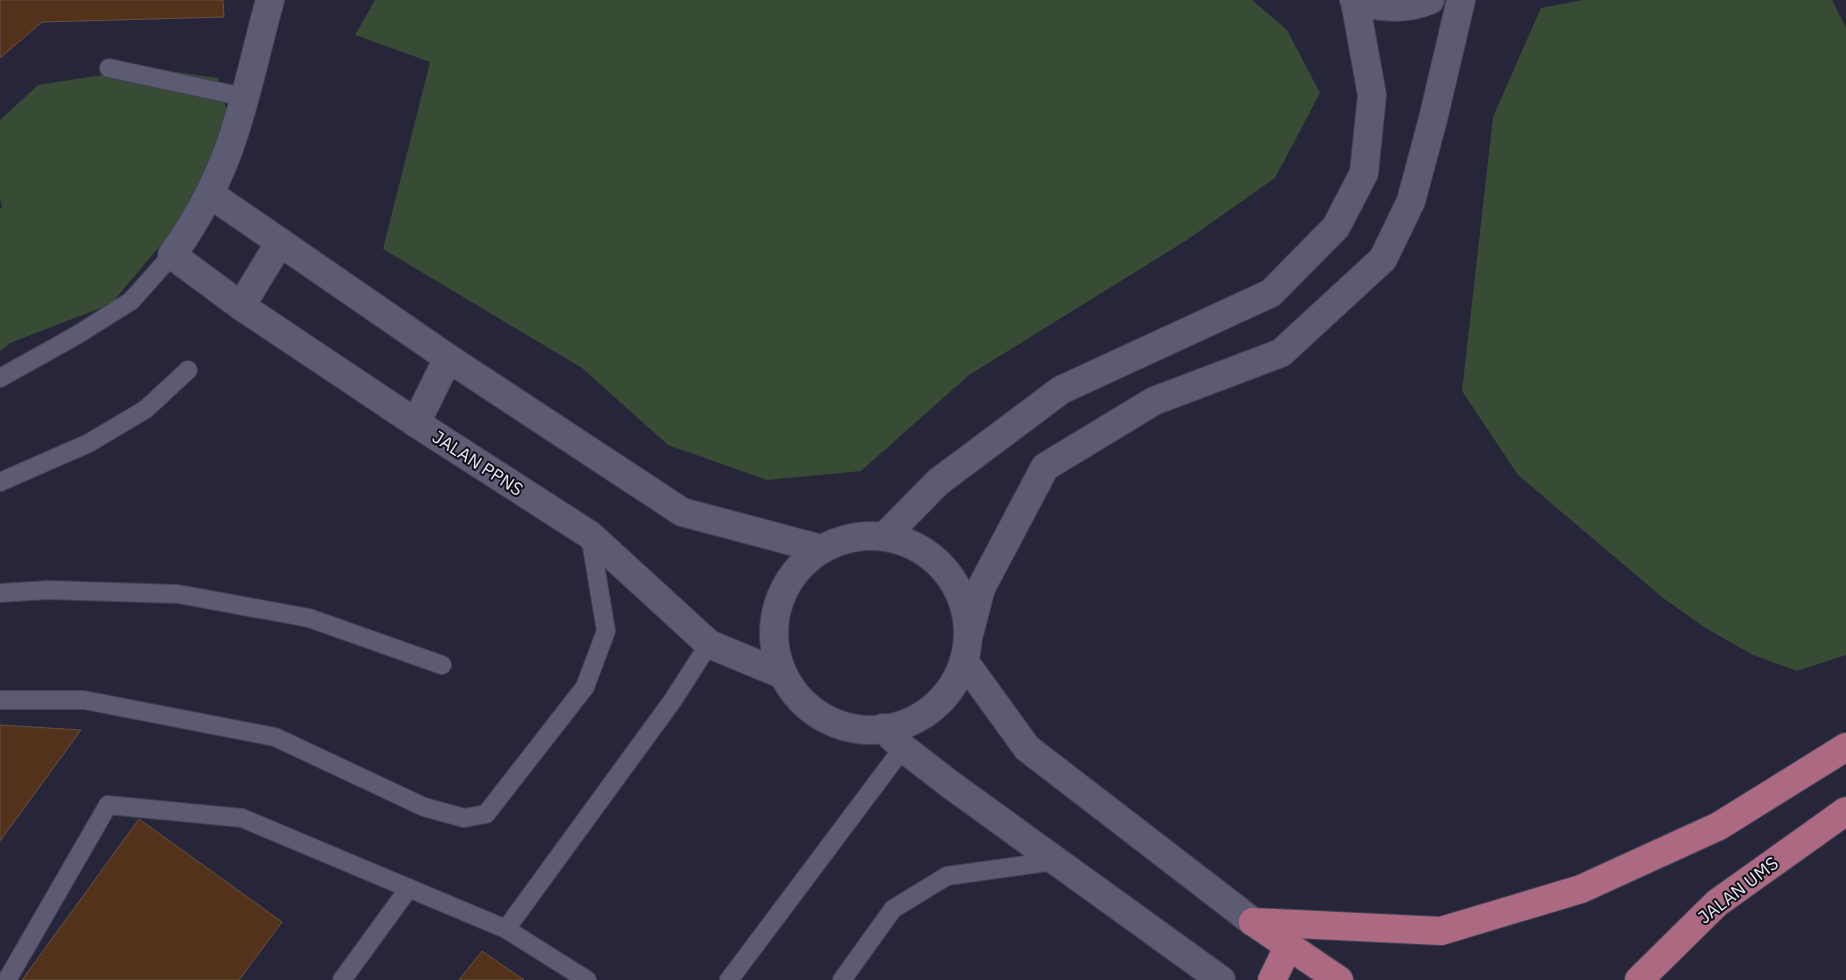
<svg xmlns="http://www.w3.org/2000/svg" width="1846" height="980" font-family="'IBM Plex Sans',sans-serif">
  <rect width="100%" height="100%" fill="#27253a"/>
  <!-- green -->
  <g fill="#384b34">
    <polygon points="375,0 1252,0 1287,30 1320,93 1275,178 1187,240 969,375 861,471 767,480 668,445 582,368 383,249 430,62 355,35"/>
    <polygon points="1583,0 1832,0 1846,28 1846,655 1797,671 1751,654 1704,627 1663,598 1518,475 1462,391 1493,117 1541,8"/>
    <polygon points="147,68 218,78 229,120 196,203 111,304 10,343 0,351 0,209 2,207 0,199 0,120 38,85"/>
  </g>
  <!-- building -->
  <g fill="#52321a" stroke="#685142">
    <polygon points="0,0 223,0 224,17 42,22 0,58"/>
    <polygon points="0,725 81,730 0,841"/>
    <polygon points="139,819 282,922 239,980 22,980"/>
    <polygon points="482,951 524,980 459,980"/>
  </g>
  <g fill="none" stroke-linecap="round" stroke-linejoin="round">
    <defs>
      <g id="service">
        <polyline points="109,68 244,97"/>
        <polyline points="0,378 77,335 131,301 172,255"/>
        <polyline points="0,482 89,443 146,409 188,370"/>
        <polyline points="0,593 48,590 178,594 309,618 442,665"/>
        <polyline points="0,700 84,700 275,737 424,807 464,818 486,814 585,687 606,631 590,535"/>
        <polyline points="506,929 673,700 709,644"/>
        <polyline points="7,980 108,805 242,818 506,929 587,980"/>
        <polyline points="342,980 409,888"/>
        <polyline points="729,980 903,748"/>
        <polyline points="842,980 893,909 947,876 1054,861"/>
      </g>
      <g id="minor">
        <path d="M270,0C256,50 246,103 228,151C214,189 195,223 172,255L241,306L416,423L590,535L709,644L779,673"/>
        <path d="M1354,0C1379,8 1406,10 1430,0"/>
        <polyline points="210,194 448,358 682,512 821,549"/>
        <polyline points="241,306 280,242"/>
        <polyline points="416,423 448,358"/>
        <circle cx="871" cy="633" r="97"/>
        <polyline points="885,536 938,482 1061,390 1271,293 1336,227 1364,173 1372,95 1355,1"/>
        <polyline points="969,634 981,588 1045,467 1154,401 1281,353 1383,259 1411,201 1433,119 1461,0"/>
        <polyline points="964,661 1027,748 1253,922"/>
        <polyline points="883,728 903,748 951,785 1221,980"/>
      </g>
      <g id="trunk">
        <polyline points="1253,922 1441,931 1581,889 1719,826 1846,747"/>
        <polyline points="1253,922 1339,980"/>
        <polyline points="1272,980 1288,947"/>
        <polyline points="1639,980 1717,903 1846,811"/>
      </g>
    </defs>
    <!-- service casing -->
    <use href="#service" stroke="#434254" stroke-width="20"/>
    <!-- minor casing -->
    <use href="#minor" stroke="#434254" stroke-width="30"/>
    <!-- trunk casing -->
    <use href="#trunk" stroke="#434254" stroke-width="30"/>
    <!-- service -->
    <use href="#service" stroke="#5d5b74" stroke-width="18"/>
    <!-- minor -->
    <use href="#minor" stroke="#5d5b74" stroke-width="28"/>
    <!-- trunk -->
    <use href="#trunk" stroke="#ac6a82" stroke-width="28"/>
  </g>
  <g text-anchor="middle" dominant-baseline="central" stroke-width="4" stroke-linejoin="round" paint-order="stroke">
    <!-- street labels -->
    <g font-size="18" fill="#e6e5f4" stroke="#101019">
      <text transform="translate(478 463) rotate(33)">JALAN PPNS</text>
      <text transform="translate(1738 890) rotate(-38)">JALAN UMS</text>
    </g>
  </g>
</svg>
